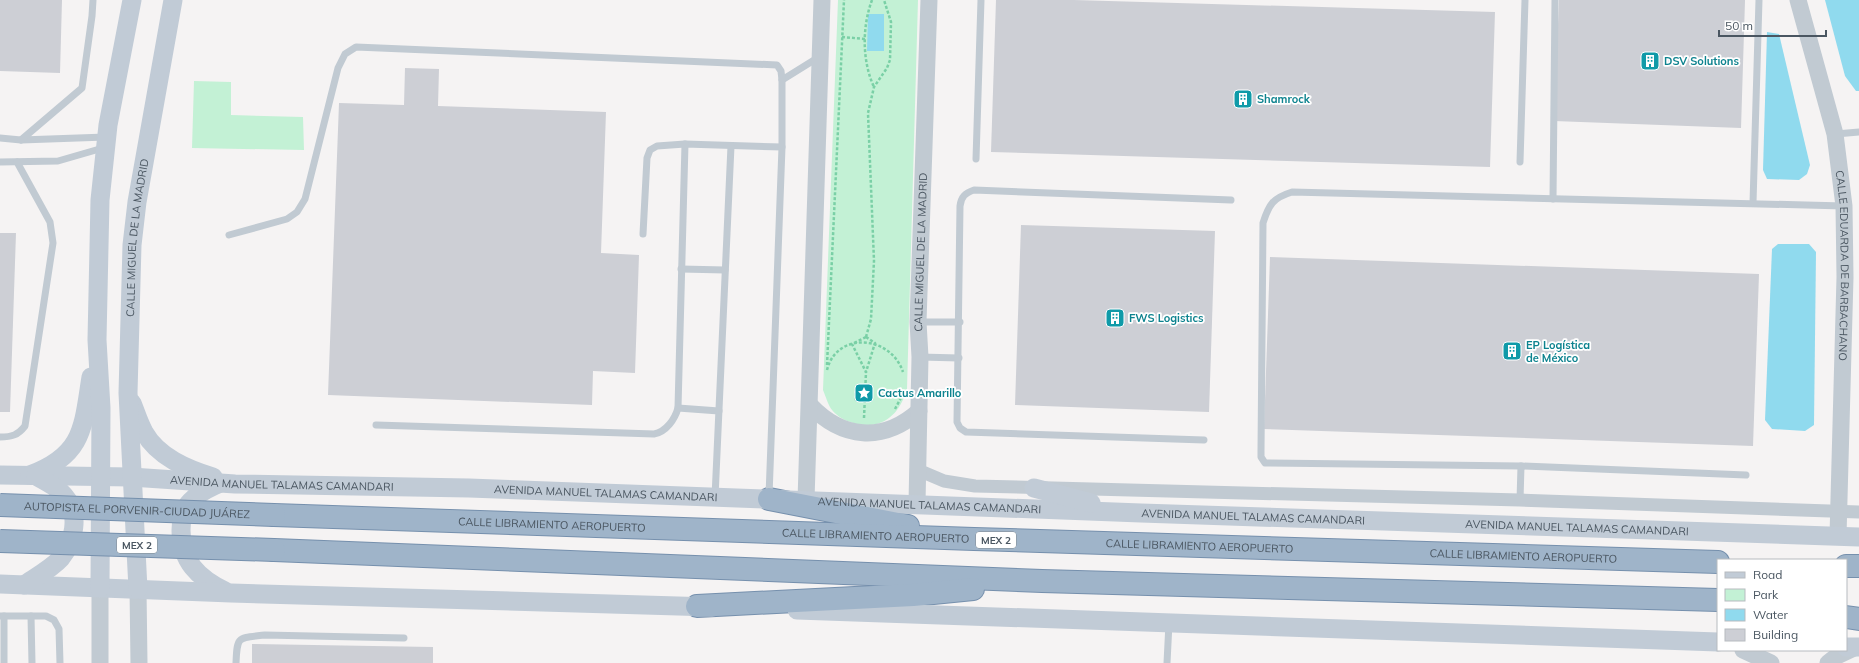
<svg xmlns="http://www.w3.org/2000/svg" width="1859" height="663" font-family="Mulish,sans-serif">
  <rect width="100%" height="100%" fill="#f5f3f3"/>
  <!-- green -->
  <g fill="#c3f1d5">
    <path d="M838,0H918L907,389C899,416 881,431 853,423C844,420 838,417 832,410C828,405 826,397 823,390Z"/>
    <polygon points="194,81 231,82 231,115 303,117 304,150 192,148"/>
  </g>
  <!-- water -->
  <g fill="#90daee">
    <polygon points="1825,0 1859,0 1859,91 1856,91 1845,76"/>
    <polygon points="868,14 884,14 884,51 867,51"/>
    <polygon points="1767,32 1779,34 1810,165 1807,174 1799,180 1767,179 1763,170"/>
    <polygon points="1778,244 1809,244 1816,252 1814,425 1805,431 1772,429 1765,420 1772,249"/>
  </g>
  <!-- building -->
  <g fill="#cdcfd5">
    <polygon points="0,0 62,0 60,73 0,71"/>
    <polygon points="996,0 1074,0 1495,12 1490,167 991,152"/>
    <polygon points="1559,0 1745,0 1741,128 1554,121"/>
    <polygon points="405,68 439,69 438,106 606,112 601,253 639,255 635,373 593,371 592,405 328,395 339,103 404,105"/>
    <polygon points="1021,225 1215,231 1209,412 1015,405"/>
    <polygon points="0,233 16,233 10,412 0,412"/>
    <polygon points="1270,257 1759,274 1753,446 1264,429"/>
    <polygon points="252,644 433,647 433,663 252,663"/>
  </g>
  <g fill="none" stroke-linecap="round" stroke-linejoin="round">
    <defs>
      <g id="trunk">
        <polyline points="769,499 908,526"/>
        <path id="s5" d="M274,515L974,539L1718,562"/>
        <polyline points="274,550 1042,581 1718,600"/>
        <polyline points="1846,566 1859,566"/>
        <polyline points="697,606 913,595 973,589"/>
        <polyline points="1846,617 1859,619"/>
      </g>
    </defs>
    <!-- trunk casing -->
    <use href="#trunk" stroke="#7690ad" stroke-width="24"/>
    <!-- path -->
    <g stroke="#7ad0a6" stroke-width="2.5" stroke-dasharray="3 2" stroke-linecap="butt">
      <path d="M872,0C862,27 862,61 874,87"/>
      <polyline points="842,37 865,39"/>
      <polyline points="866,337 871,319 874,261 868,113 874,87 887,68 890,60 891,22 884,0"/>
      <polygon points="866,337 875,343 866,372 852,344"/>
      <polyline points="827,365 844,0"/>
      <path d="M827,370C836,332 890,334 903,372"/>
      <rect x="856" y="389" width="15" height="11"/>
      <polyline points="895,409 903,394"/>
      <polyline points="864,418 866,372"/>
    </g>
    <!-- service -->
    <g stroke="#c1cad2" stroke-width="7">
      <polyline points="782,80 819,57"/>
      <polyline points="1836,134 1859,132"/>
      <polyline points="0,138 21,140 106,137"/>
      <polyline points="21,140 82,88 92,16 93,0"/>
      <polyline points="976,159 981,0"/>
      <polyline points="0,162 58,161 103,148"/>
      <polyline points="1520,162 1525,0"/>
      <polyline points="1553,199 1555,0"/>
      <polyline points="1753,203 1759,0"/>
      <polyline points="643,234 647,158 650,150 657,146 685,144 782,147"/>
      <polyline points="229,235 287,219 297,212 305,199 338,68 345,54 356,47 777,65 781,71 782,80 782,147 769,496"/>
      <polyline points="681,269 725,270"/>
      <polyline points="918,322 960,322"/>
      <polyline points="920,357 959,358"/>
      <polyline points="678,408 719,411"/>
      <path d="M376,425L654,434C666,432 675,419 678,408L685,144"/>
      <path d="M0,437C12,437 18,435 25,426L53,243L50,222L17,162"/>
      <path d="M1204,440L966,432L960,428L957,422L960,206C961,197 965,193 974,190L1231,200"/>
      <path d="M1746,475L1521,466L1265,463L1261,457V451L1263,223C1269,204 1273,198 1292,192L1844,206"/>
      <polyline points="715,497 731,146"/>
      <polyline points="1520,500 1521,466"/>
      <polyline points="0,616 46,616 54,620 59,629 60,663"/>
      <polyline points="31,616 32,663"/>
      <polyline points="4,663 4,616"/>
      <path d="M236,663C237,635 238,638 265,635L404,638"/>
      <polyline points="1167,663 1169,623"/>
    </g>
    <!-- minor -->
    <polyline stroke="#c1cad2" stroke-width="13" points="918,470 944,481 975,486 1520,500 1859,512"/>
    <!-- tertiary -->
    <g stroke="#c1cad2" stroke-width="17">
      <path id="s1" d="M1798,0L1835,134L1844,206L1845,277L1838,536"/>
      <path d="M810,405C842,439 883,443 919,411"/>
      <polyline points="806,500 822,0"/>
      <path id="s2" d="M917,503L920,357L918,322L929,0"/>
      <polyline points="138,589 139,663"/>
      <polyline points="1743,650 1771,663"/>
      <polyline points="100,663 100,588"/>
      <polyline points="1828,663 1837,656 1856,647"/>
    </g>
    <!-- secondary -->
    <g stroke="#c1cbd6" stroke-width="19">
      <path d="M132,403C136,413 139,423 144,432C158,457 187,469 213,477"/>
      <path id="s3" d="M0,475L131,477L235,484L469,488L1141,513L1859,537"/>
      <path d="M30,475C84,455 83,427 91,377"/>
      <path d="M220,483C210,488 199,492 191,501C184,508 181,520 181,530C181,561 198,578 225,591"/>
      <polyline points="1034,488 1091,503"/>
      <polyline points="0,584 231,593 712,607"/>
      <path d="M24,585C36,577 51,569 61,558C74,542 80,515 66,498C59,488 47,482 36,476"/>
      <polyline points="100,588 101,408 97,340 100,200 108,125 132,0"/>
      <path id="s4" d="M138,589L128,393L132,245L137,202L173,0"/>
      <polyline points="797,610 1718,642"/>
      <polyline points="1846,647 1859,647"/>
    </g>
    <!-- trunk -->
    <use href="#trunk" stroke="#9fb4c9" stroke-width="22"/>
    <defs>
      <g id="trunk-bridge">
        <path id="s6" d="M0,505L274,515"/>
        <polyline points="0,541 274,550"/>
      </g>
    </defs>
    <!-- trunk-bridge casing -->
    <use href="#trunk-bridge" stroke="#7690ad" stroke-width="24" stroke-linecap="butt"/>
    <!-- trunk-bridge -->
    <use href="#trunk-bridge" stroke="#9fb4c9" stroke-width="22"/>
  </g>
  <!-- icons -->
  <defs>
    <symbol id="building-square" viewBox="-11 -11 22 22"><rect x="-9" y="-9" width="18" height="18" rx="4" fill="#0f9aa8" stroke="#fff"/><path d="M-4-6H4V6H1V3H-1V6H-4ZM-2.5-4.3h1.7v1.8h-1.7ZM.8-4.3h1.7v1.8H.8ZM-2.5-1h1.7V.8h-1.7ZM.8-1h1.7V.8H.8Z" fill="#fff"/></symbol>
    <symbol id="sight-square" viewBox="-11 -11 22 22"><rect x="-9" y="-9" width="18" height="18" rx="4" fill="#0f9aa8" stroke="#fff"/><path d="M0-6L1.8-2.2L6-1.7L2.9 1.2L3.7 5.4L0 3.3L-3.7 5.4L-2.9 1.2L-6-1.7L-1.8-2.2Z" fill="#fff"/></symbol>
  </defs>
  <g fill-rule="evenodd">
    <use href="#building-square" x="1639" y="50" width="22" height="22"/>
    <use href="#building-square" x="1232" y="88" width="22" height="22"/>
    <use href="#building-square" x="1104" y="307" width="22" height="22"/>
    <use href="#building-square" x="1501" y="340" width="22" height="22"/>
    <use href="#sight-square" x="853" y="382" width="22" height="22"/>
  </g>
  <g text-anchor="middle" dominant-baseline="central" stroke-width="3.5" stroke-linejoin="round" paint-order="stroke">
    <!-- shield labels -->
    <g fill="#fff" stroke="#808990" stroke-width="1">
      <rect x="976" y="532" width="40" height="16" rx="3"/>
      <rect x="117" y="537" width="40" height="16" rx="3"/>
    </g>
    <g font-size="10" font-weight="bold" fill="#4a5661">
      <text x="996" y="540">MEX 2</text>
      <text x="137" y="545">MEX 2</text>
    </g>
    <!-- culture labels -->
    <g font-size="11" font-weight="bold" fill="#0d838f" stroke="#fff" text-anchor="start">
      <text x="1664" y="61">DSV Solutions</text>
      <text x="1257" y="99">Shamrock</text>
      <text x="1129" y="318">FWS Logistics</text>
      <text x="1526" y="345">EP Logística<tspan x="1526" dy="13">de México</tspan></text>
      <text x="878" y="393">Cactus Amarillo</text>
    </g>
    <!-- street labels -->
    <g font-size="11" fill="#4a5661" stroke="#fff">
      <text stroke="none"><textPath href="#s4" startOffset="352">CALLE MIGUEL DE LA MADRID</textPath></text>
      <text stroke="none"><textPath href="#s2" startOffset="251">CALLE MIGUEL DE LA MADRID</textPath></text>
      <text stroke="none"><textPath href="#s1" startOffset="271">CALLE EDUARDA DE BARBACHANO</textPath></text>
      <text stroke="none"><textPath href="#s3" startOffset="282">AVENIDA MANUEL TALAMAS CAMANDARI</textPath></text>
      <text stroke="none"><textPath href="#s3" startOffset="606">AVENIDA MANUEL TALAMAS CAMANDARI</textPath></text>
      <text stroke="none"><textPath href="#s3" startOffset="930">AVENIDA MANUEL TALAMAS CAMANDARI</textPath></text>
      <text stroke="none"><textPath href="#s6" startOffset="137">AUTOPISTA EL PORVENIR-CIUDAD JUÁREZ</textPath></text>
      <text stroke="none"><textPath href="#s3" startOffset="1254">AVENIDA MANUEL TALAMAS CAMANDARI</textPath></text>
      <text stroke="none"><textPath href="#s5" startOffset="278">CALLE LIBRAMIENTO AEROPUERTO</textPath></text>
      <text stroke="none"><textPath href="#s3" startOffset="1578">AVENIDA MANUEL TALAMAS CAMANDARI</textPath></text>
      <text stroke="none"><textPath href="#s5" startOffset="602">CALLE LIBRAMIENTO AEROPUERTO</textPath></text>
      <text stroke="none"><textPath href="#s5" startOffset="926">CALLE LIBRAMIENTO AEROPUERTO</textPath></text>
      <text stroke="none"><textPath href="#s5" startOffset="1250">CALLE LIBRAMIENTO AEROPUERTO</textPath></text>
    </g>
  </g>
  <!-- legend -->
  <rect x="1717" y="559" width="130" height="92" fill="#ffffff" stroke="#b7bbc0"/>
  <rect x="1725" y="572" width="20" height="6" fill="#c1cbd6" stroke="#b7bbc0"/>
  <text x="1753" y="579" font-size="12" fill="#4a5661">Road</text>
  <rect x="1725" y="589" width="20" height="12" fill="#c3f1d5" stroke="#b7bbc0"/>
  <text x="1753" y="599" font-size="12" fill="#4a5661">Park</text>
  <rect x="1725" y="609" width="20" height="12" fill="#90daee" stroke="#b7bbc0"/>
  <text x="1753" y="619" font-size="12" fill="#4a5661">Water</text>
  <rect x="1725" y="629" width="20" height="12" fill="#cdcfd5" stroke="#b7bbc0"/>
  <text x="1753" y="639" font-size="12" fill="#4a5661">Building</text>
  <!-- scale -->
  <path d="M1719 30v6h107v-6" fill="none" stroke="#4a5661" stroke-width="2"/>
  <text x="1725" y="30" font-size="12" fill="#4a5661" stroke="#ffffff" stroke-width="3" paint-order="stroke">50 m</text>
</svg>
